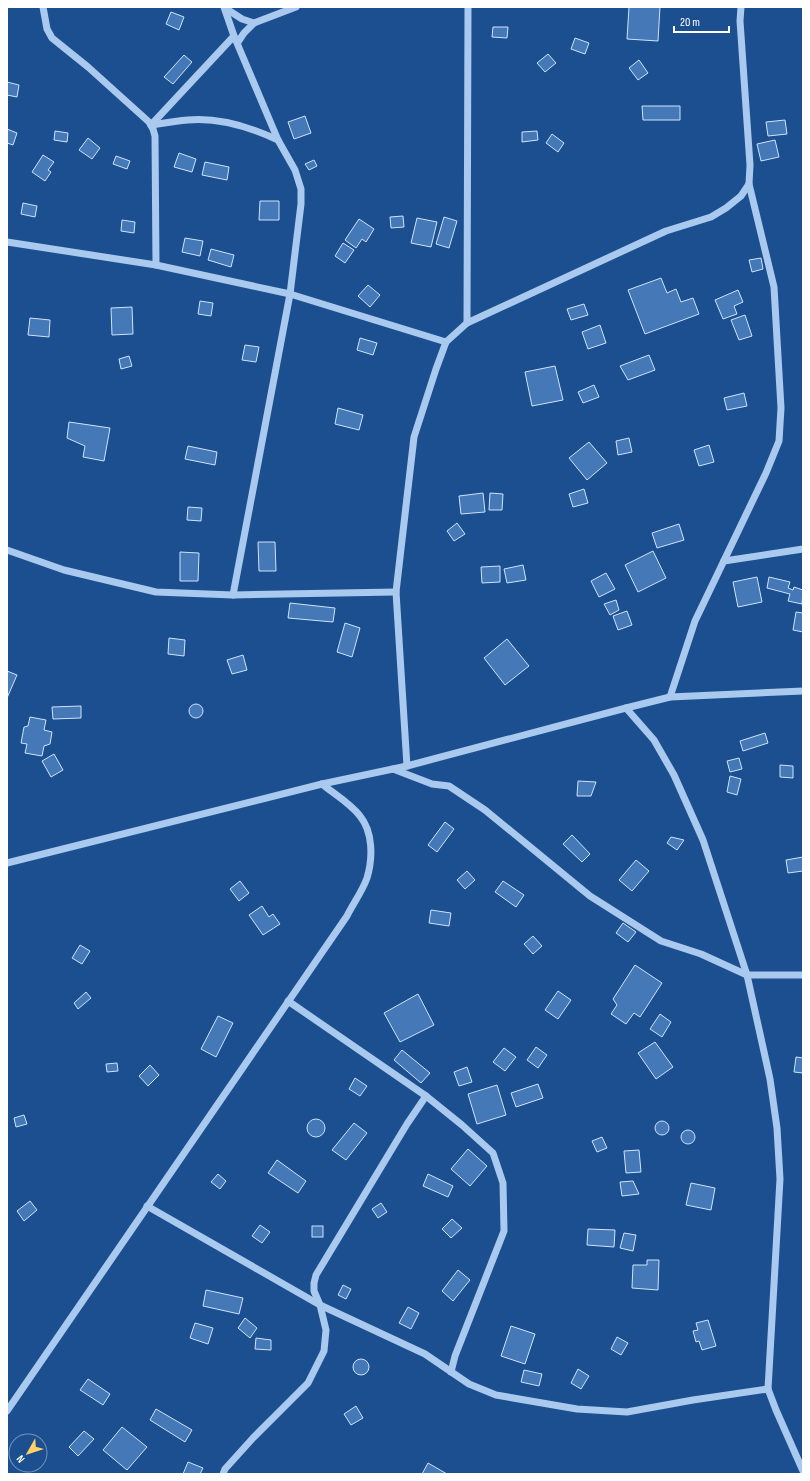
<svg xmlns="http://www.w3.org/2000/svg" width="810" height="1481" font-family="'Sofia Sans Condensed',sans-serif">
  <rect width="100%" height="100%" fill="#1b4f8f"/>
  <!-- building -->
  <g fill="#4478b7" stroke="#cfe3fa">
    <polygon points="629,7 660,7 658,41 627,39"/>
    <polygon points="171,12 184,17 179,30 166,24"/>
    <polygon points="493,27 508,27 507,38 492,37"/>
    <polygon points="575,38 589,43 585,54 571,49"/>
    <polygon points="548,54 556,63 545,72 537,63"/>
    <polygon points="184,55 192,62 173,84 164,77"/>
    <polygon points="639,60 648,73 638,80 629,68"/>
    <polygon points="7,82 19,85 17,97 7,95"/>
    <polygon points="642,106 680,106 680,120 643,120"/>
    <polygon points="305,116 311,133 294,139 288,122"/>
    <polygon points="785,120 787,134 768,136 766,122"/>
    <polygon points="7,129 17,133 13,145 7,143"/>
    <polygon points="55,131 68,133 67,142 54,140"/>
    <polygon points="537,131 538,140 522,142 522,132"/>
    <polygon points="552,134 564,143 558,152 546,143"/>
    <polygon points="88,138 100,148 92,159 79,150"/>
    <polygon points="775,140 779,157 761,161 757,144"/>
    <polygon points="179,153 196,159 192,172 174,167"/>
    <polygon points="43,155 54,162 48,170 51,172 45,181 32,172"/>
    <polygon points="116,156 130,161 127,169 113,164"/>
    <polygon points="314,160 317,166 309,170 305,164"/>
    <polygon points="205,162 229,167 227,180 202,175"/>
    <polygon points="260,201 279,201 279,220 259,220"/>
    <polygon points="23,203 37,206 35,217 21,214"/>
    <polygon points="403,216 404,227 391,228 390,217"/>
    <polygon points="444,217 457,221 449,248 436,244"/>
    <polygon points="417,218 437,222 431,247 411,243"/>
    <polygon points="359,219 374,229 366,242 362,239 356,248 345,240"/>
    <polygon points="122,220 135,222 134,233 121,231"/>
    <polygon points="185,238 203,241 200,256 182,252"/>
    <polygon points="343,243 354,250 345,263 335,256"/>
    <polygon points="211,249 234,255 231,267 208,260"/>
    <polygon points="761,258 763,269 752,272 749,260"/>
    <polygon points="661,278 667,293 676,289 681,302 693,298 699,314 645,334 628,290"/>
    <polygon points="368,285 380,295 370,307 358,296"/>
    <polygon points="738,290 743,302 734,306 737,314 723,319 715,300"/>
    <polygon points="200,301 213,303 211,316 198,314"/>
    <polygon points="584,304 588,315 571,320 567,309"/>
    <polygon points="132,307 133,334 112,335 111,308"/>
    <polygon points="745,315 752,336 739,340 731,320"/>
    <polygon points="30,318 50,320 49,337 28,335"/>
    <polygon points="600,325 606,343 588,349 582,332"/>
    <polygon points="360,338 377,343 373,355 357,350"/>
    <polygon points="245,345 259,347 256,362 242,360"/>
    <polygon points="649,355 655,370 628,380 620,366"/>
    <polygon points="129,356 132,366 121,369 119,359"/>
    <polygon points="555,366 563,400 532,406 525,372"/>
    <polygon points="594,385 599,397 583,403 578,392"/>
    <polygon points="744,393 747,406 727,410 724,398"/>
    <polygon points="338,408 363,415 359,430 335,424"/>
    <polygon points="69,422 110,428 104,461 83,457 85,446 67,438"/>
    <polygon points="629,438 632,452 618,455 616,441"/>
    <polygon points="589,442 607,463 587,480 569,458"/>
    <polygon points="709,445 714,462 699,466 694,450"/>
    <polygon points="188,446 217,452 215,465 185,459"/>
    <polygon points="584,489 588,503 573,507 569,494"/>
    <polygon points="483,493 485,512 461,514 459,496"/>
    <polygon points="490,493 503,494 502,510 489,510"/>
    <polygon points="188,507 202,508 201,521 187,520"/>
    <polygon points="457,523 465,534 454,541 447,531"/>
    <polygon points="679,524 684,540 657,548 652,533"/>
    <polygon points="258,542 275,542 276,571 259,571"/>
    <polygon points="653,551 666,578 638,592 625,565"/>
    <polygon points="180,552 199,553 198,581 180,581"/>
    <polygon points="523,565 526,580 507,583 504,569"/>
    <polygon points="500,566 500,582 482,583 481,567"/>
    <polygon points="606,573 615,589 599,597 591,581"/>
    <polygon points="757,577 762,602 738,607 733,582"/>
    <polygon points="769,577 790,582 788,588 793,590 794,587 803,590 802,604 788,601 790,594 767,588"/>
    <polygon points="616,600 619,610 610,615 604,604"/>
    <polygon points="290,603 335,608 333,622 288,618"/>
    <polygon points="627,611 632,625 618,630 613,616"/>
    <polygon points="796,612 803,613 803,632 793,630"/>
    <polygon points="345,623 360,628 352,657 337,652"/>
    <polygon points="169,638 185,640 184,656 168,654"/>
    <polygon points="507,639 529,666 505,685 484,658"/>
    <polygon points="243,655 247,670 232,674 227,660"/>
    <polygon points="7,671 17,675 7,698"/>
    <circle cx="196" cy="711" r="7"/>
    <polygon points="81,706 81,718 53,719 52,707"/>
    <polygon points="30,717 46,720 44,730 52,732 50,744 44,746 42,756 25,753 27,744 21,743 24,727 28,726"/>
    <polygon points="765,733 768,743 743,751 740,741"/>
    <polygon points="54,754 63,770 51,777 42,761"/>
    <polygon points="739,758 742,769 730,772 727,761"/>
    <polygon points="780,765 793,766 793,778 780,777"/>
    <polygon points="730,776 741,779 737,795 727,792"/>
    <polygon points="578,781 596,782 591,796 577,796"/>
    <polygon points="445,822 454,829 437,852 428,845"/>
    <polygon points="572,835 590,854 582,862 563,844"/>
    <polygon points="671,837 684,840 677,850 667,843"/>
    <polygon points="803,857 803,871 788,873 786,860"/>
    <polygon points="636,860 649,871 632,891 619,880"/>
    <polygon points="467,871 475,880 465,889 457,880"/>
    <polygon points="240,881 249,893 239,901 230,889"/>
    <polygon points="503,881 524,895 516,907 495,892"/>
    <polygon points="262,906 269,917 273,914 280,924 263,935 249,915"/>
    <polygon points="431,910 451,913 449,926 429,923"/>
    <polygon points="623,923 636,932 628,942 616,933"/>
    <polygon points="533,936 542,946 533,954 524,944"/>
    <polygon points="80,945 90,951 82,964 72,958"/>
    <polygon points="635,965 662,983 640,1017 634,1013 626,1024 611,1014 617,1005 613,999"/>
    <polygon points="558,991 571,1000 558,1019 545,1010"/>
    <polygon points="86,992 91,998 78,1009 74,1003"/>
    <polygon points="418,994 434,1025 400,1042 384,1013"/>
    <polygon points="660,1014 671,1022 662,1037 650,1029"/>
    <polygon points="218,1016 233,1023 216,1057 201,1049"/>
    <polygon points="655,1042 673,1067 656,1079 638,1053"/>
    <polygon points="536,1047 547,1055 538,1068 527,1060"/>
    <polygon points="504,1048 516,1057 505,1071 493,1062"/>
    <polygon points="402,1050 430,1073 421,1083 394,1060"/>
    <polygon points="796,1057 803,1058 803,1073 794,1072"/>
    <polygon points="117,1063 118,1071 107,1072 106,1064"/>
    <polygon points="150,1065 159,1075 148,1086 139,1076"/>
    <polygon points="467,1067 472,1082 459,1086 454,1072"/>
    <polygon points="355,1078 367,1086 360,1096 349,1089"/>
    <polygon points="538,1084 543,1098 516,1107 511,1093"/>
    <polygon points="497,1085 506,1115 477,1124 468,1094"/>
    <polygon points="24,1115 27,1124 16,1127 14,1118"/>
    <circle cx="316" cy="1128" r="9"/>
    <circle cx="662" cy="1128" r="7"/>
    <polygon points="354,1123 367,1133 346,1160 332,1150"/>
    <circle cx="688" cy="1137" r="7"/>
    <polygon points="602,1137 607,1148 597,1152 592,1141"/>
    <polygon points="468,1149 487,1166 470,1186 451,1169"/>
    <polygon points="639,1150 641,1172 626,1173 624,1151"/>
    <polygon points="277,1160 306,1181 298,1193 268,1173"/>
    <polygon points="218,1174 226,1181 220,1189 211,1182"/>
    <polygon points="428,1174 453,1186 448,1197 423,1186"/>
    <polygon points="633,1181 639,1194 622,1196 620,1182"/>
    <polygon points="691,1183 715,1188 711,1210 686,1205"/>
    <polygon points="30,1201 37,1210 24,1221 17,1211"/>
    <polygon points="381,1203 387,1212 378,1218 372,1209"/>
    <polygon points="452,1219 462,1228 451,1238 442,1229"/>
    <polygon points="260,1225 270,1232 262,1243 252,1236"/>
    <rect x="312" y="1226" width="11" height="11"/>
    <polygon points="588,1229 615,1230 614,1247 587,1245"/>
    <polygon points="624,1233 636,1235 633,1251 620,1248"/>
    <polygon points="647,1260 659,1260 658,1290 632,1288 633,1265 647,1265"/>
    <polygon points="458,1270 470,1280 453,1301 442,1291"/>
    <polygon points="343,1285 351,1289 346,1299 338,1295"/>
    <polygon points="206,1290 243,1298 239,1314 203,1306"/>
    <polygon points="408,1307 419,1313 411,1329 399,1323"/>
    <polygon points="245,1318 257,1328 250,1338 238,1328"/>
    <polygon points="708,1320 716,1346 702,1350 699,1341 696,1342 693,1331 698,1330 696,1323"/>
    <polygon points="195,1323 213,1328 208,1344 190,1338"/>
    <polygon points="511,1326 535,1334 525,1364 501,1356"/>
    <polygon points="617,1337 628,1343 621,1355 611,1349"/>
    <polygon points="256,1338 271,1340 271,1350 255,1349"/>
    <circle cx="361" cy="1367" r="8"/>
    <polygon points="578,1369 589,1376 581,1389 571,1383"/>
    <polygon points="524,1370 542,1374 539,1386 521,1382"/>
    <polygon points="88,1379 110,1394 103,1405 80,1390"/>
    <polygon points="356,1406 363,1418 351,1425 344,1414"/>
    <polygon points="156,1409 192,1430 185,1442 150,1420"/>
    <polygon points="122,1427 147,1447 127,1470 103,1450"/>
    <polygon points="84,1431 94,1439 78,1456 69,1447"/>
    <polygon points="188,1462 203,1468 200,1474 183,1474"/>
    <polygon points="428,1463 447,1474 422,1474"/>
  </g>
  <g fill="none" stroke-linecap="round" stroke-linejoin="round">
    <!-- minor -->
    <g stroke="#a9c9ee" stroke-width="7">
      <polyline points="43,7 47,29 52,38 88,67 149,122 153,129 155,136 156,265"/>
      <polyline points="224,7 234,36 278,140 295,170 301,189 301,204 290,294 233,595"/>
      <polyline points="225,8 242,19 254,23"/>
      <polyline points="238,42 244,33 254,23 296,7"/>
      <path d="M151,125C164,123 176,121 188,120C220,117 250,127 278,140"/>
      <polyline points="151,125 234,36"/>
      <polyline points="7,242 156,265 290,294 446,342"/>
      <polyline points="467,323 468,7"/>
      <polyline points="7,550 64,570 156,592 233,595 396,592"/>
      <polyline points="724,561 803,549"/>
      <polyline points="670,697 695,621 766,473 779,441 781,408 774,287 749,184"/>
      <polyline points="626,708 654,740 674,775 703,840 747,975 770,1079 777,1128 780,1179 768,1389 776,1410 803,1471"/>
      <polyline points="407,766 396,592 414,437 436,369 446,342 467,323 666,231 711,217 726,208 741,196 749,184 750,165 740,21 741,7"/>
      <polyline points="393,769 432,784 449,786 485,810 590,896 661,941 701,954 747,975 803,975"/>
      <polyline points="7,863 322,784 407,766 626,708 670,697 803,691"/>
      <polyline points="426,1096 462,1125 493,1153 503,1183 504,1231 455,1356 451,1372"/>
      <polyline points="147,1206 320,1305 425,1354 469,1384 496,1395 577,1409 627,1412 693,1400 768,1389"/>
      <path d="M7,1411L347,916C353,904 363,890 367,878C373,858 373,832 360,816C350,803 334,794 322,784"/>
      <polyline points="223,1474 225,1469 253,1438 308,1383 324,1351 326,1330 320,1305 314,1291 314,1283 316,1275 407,1124 426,1096 288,1001"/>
    </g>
  </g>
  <!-- border -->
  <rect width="810" height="1481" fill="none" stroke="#ffffff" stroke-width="16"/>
  <!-- north arrow -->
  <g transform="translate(28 1453) rotate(231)"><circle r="19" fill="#1b4f8f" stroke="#7695bc"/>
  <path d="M0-3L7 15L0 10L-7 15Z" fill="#ffd166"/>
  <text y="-6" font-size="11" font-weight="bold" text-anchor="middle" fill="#ffffff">N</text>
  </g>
  <!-- scale -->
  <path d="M674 26v6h55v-6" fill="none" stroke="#ffffff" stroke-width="2"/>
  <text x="680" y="26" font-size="12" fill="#ffffff" stroke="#1b4f8f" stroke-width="3" paint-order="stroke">20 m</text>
</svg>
